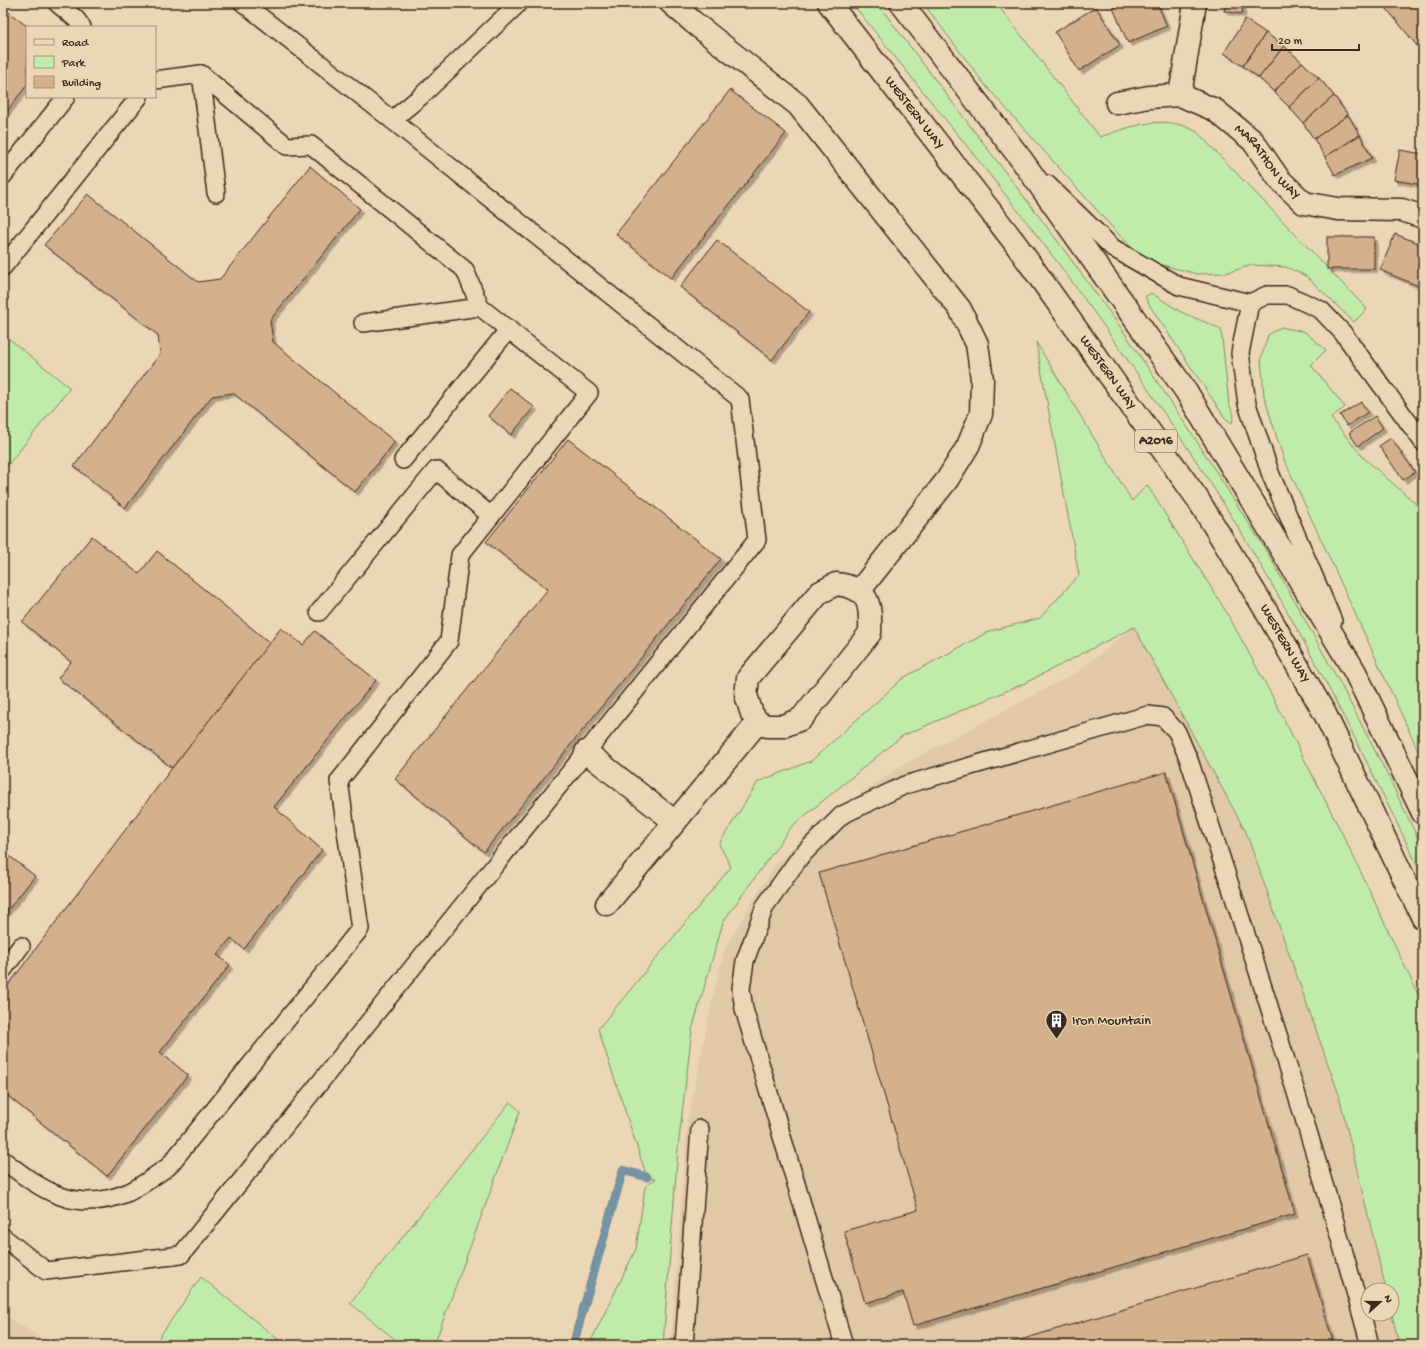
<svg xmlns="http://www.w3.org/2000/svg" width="1426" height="1348" font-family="'Gochi Hand',sans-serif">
  <defs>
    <filter id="shadow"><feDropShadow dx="3.5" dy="3.5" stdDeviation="0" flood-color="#0004"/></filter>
  </defs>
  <rect width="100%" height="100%" fill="#ebd6b5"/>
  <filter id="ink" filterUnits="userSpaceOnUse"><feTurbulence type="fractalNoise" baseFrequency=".025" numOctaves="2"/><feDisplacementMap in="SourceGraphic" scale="8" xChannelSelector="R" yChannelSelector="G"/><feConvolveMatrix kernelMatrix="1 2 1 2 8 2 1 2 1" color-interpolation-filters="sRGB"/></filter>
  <g filter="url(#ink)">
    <!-- built -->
    <g fill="#e1c8a6">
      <polygon points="1134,627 1246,832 1339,1095 1386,1290 1368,1290 1368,1314 1392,1314 1399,1345 671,1345 687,1126 713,996 726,946 775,865 818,823 903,765 1079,671"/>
      <polygon points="3,1315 53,1345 54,1345 3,1345"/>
    </g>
    <!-- green -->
    <g fill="#c0eba8" stroke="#7e8a63">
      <path d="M852,3H877L1056,239L1126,335L1196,440L1267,552L1341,685L1387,774L1423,849V877C1352,729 1277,581 1185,444C1140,377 1094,310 1045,246C983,164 916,84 852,3Z"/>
      <path d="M923,3H996L1100,137C1132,126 1166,113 1197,132L1367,309L1354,322L1306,276L1286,267L1252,265L1226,273L1197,274L1159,264L1135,251L1110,225L986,86Z"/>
      <polygon points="1151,293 1181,312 1221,329 1229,404 1234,415 1232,423 1225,418 1150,306 1145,297"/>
      <polygon points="1281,327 1305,332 1326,350 1311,365 1345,407 1331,418 1364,458 1414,502 1423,513 1423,761 1283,457 1264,396 1261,358 1268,335"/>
      <polygon points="3,334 70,388 3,471"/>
      <polygon points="1036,342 1132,501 1147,485 1227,613 1269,690 1348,845 1423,1005 1423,1345 1399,1345 1392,1314 1392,1290 1386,1290 1339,1095 1246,832 1134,627 1025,683 902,736 791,827 723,922 692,1030 678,1148 663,1345 589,1345 636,1249 645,1187 655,1179 647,1177 598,1029 731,867 719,844 758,782 811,761 903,678 990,631 1040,618 1079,575"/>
      <polygon points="510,1102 520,1111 434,1345 402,1345 350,1303"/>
      <polygon points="201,1277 285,1345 154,1345"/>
    </g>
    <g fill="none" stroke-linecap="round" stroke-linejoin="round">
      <!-- stream -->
      <polyline stroke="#7593a3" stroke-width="9" points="573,1345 623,1170 647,1177"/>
    </g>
    <!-- building -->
    <g fill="#d4b08d" stroke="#3b2a1e" filter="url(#shadow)">
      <polygon points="1124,3 1157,3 1167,26 1128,43 1113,8"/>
      <polygon points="1226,3 1243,3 1242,14 1224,11"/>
      <polygon points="1382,3 1423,3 1423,53"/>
      <polygon points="1096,7 1120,45 1079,71 1055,32"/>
      <polygon points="3,8 28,27 27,85 3,116"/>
      <polygon points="1245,19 1266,33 1243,66 1224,53"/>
      <polygon points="1266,33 1284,46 1259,78 1243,66"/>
      <polygon points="1284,46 1302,62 1274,92 1259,78"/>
      <polygon points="1302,62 1319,78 1289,107 1274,92"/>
      <polygon points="1319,78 1334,96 1303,123 1289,107"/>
      <polygon points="730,90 786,133 671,278 616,234"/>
      <polygon points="1334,96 1348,115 1314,139 1303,123"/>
      <polygon points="1348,115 1360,135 1325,157 1314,139"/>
      <polygon points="1360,135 1372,158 1335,175 1325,157"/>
      <polygon points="1400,150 1423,154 1423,185 1394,180"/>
      <polygon points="310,166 360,209 270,320 273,342 395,442 355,492 233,393 212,396 125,508 74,466 160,354 158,335 44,245 88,194 198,282 220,279"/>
      <polygon points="1395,234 1423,245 1423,288 1380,270"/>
      <rect x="1327" y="237" width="47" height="32"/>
      <polygon points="717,240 809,312 772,360 680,287"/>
      <polygon points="510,388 534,407 511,435 488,416"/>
      <polygon points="1361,402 1368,412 1347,426 1340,415"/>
      <polygon points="1375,416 1383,428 1358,446 1349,433"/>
      <polygon points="1391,438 1415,472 1403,480 1379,446"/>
      <polygon points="568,439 721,559 484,852 395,779 548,589 486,542"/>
      <polygon points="92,536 139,574 157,551 270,643 172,768 58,678 71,662 22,622"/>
      <polygon points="281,628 303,645 315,631 376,680 274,807 322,850 244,949 231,938 217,955 230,965 160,1052 188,1075 107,1176 3,1092 3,992 172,768"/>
      <polygon points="1166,772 1295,1214 913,1326 903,1292 865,1303 844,1231 918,1210 819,873"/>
      <polygon points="3,851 35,876 3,916"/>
      <polygon points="1307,1255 1334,1345 1003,1345"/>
    </g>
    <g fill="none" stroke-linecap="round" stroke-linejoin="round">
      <defs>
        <g id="lane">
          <polyline points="57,3 76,19 82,27"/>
          <polyline points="201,74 216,193"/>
          <polyline points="392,120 420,97 519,3"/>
          <polyline points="3,176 66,97"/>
          <polyline points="1047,184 1113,248 1179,286 1250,303 1267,295 1288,295 1321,310 1343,333 1423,442"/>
          <polyline points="3,267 139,97"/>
          <polyline points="1250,303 1240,353 1247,404 1271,475 1333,621"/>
          <polyline points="363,323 480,307"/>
          <polyline points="403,460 509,329"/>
          <polyline points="319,612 436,470 491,516"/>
          <polyline points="3,970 21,946"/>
          <path d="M3,1160C43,1191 76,1215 129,1192C142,1186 155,1175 168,1167L360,929L339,781L449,641L460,555L589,393L480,307L465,270L311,145L287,146L201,74L155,80"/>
          <polyline points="3,1237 46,1271 181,1255 757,540 740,399 392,120 243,3"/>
          <polyline points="684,1345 700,1129"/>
          <path d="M844,1345L744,1009L741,989L745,961L765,906L800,857L842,815L905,785L1148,715L1163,717L1177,732L1189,760C1253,954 1316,1148 1370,1345"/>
        </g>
        <g id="street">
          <polyline points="671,3 693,22 798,105 960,309 977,344 982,379 981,414 968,446 947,480 860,590"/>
          <polyline points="1180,95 1195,3"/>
          <path id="s1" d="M1117,103L1149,97L1180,95L1215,110L1253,141L1279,179L1304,203L1338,209L1402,210L1423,217"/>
          <path d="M836,584C869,588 871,602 870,633L801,719L783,726H767L758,722L752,714L746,695L748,678L819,593Z"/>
          <polyline points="586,752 675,822"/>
          <polyline points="607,904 758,722"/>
        </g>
        <g id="primary">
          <path id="s2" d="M829,3L1015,243L1197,498L1265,609L1325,714L1423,918"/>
          <polyline points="901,3 1021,159 1186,391 1355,672 1423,813"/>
        </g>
      </defs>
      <!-- lane casing -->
      <use href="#lane" stroke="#3b2a1e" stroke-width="20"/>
      <!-- street casing -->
      <use href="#street" stroke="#3b2a1e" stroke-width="25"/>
      <!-- primary casing -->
      <use href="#primary" stroke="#3b2a1e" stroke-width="25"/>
      <!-- lane -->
      <use href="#lane" stroke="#ebd6b5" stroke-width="17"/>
      <!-- street -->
      <use href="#street" stroke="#ebd6b5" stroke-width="22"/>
      <!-- primary -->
      <use href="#primary" stroke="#ebd6b5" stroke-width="22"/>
    </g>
  </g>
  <!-- icons -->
  <defs>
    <symbol id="building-pin" viewBox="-11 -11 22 30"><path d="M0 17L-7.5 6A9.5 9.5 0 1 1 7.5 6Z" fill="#3b2a1e" stroke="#ebd6b5"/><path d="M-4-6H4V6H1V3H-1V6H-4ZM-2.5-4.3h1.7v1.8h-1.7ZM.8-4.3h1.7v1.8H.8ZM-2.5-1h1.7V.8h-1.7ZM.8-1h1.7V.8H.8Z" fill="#fff"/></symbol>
  </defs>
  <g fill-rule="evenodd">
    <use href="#building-pin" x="1044" y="1008" width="25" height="34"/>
  </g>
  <g text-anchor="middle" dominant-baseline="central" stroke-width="3" stroke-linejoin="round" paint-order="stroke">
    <!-- shield labels -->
    <rect fill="#ebd6b5" stroke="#705e4b" stroke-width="1" x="1135" y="430" width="42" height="22" rx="3"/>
    <g font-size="13" font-weight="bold" fill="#3b2a1e">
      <text x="1156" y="441">A2016</text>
    </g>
    <!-- street labels -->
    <g font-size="14" fill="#3b2a1e" stroke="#ebd6b5">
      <text stroke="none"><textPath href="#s2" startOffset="139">WESTERN WAY</textPath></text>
      <text stroke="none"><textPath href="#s1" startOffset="176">MARATHON WAY</textPath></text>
      <text stroke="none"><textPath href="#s2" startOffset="463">WESTERN WAY</textPath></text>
      <text stroke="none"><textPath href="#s2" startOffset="787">WESTERN WAY</textPath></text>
    </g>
    <!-- poi labels -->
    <g font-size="14" fill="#3b2a1e" stroke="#ebd6b5" text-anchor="start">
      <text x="1072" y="1021">Iron Mountain</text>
    </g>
  </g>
  <!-- margin -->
  <rect width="1426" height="1348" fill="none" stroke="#ebd6b5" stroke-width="16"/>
  <rect x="8" y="8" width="1410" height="1332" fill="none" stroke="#3b2a1e" stroke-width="1.5" filter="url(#ink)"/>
  <!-- legend -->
  <rect x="26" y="26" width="130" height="72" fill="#ebd6b5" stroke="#a59179"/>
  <rect x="34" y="39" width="20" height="6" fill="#ebd6b5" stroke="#a59179"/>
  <text x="62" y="46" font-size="12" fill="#3b2a1e">Road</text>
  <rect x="34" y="56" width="20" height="12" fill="#c0eba8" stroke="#a59179"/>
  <text x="62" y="66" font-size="12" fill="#3b2a1e">Park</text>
  <rect x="34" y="76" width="20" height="12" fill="#d4b08d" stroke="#a59179"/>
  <text x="62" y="86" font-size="12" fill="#3b2a1e">Building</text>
  <!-- north arrow -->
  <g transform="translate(1380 1302) rotate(69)"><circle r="19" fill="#ebd6b5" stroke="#a59179"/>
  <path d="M0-3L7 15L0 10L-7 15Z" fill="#3b2a1e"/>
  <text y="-6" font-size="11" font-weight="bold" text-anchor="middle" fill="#3b2a1e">N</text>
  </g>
  <!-- scale -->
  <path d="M1272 44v6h87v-6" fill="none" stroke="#3b2a1e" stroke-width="2"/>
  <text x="1278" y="44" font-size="12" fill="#3b2a1e" stroke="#ebd6b5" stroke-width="3" paint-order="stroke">20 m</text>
</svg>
